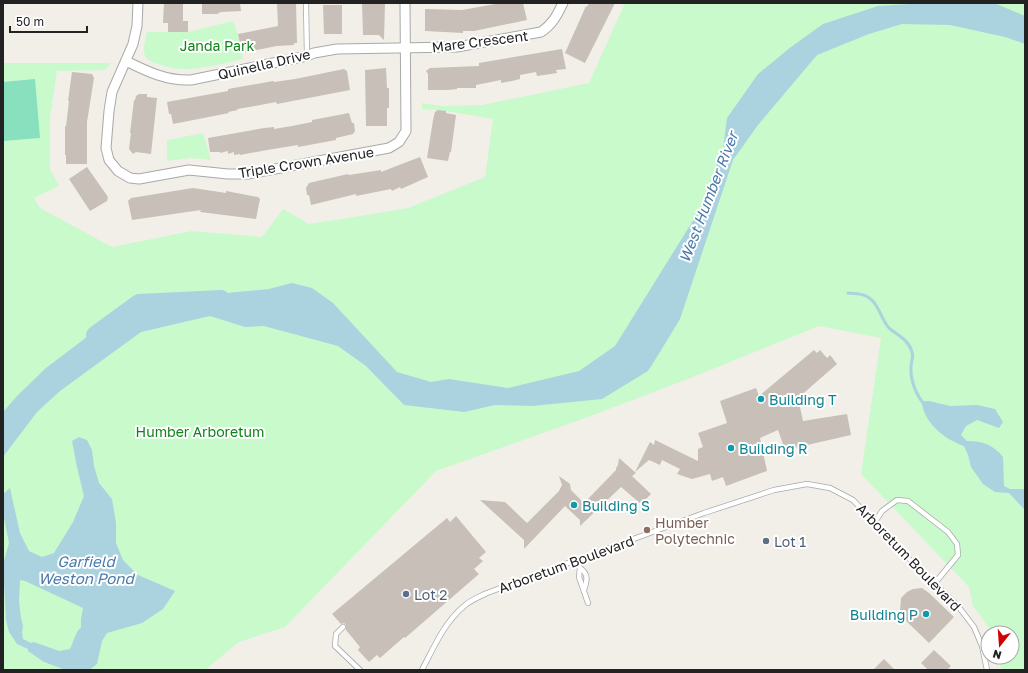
<svg xmlns="http://www.w3.org/2000/svg" width="1028" height="673" font-family="'Golos Text',sans-serif">
  <rect width="100%" height="100%" fill="#f2efe9"/>
  <!-- park -->
  <g fill="#c8facc">
    <polygon points="625,3 1025,3 1025,670 1001,670 999,657 1012,657 1012,633 993,633 973,606 969,587 861,474 881,338 819,326 693,377 588,417 436,471 285,627 239,642 205,670 3,670 3,63 111,63 104,70 57,71 50,117 50,169 59,186 34,198 40,208 112,247 192,231 262,237 283,209 309,224 379,213 408,208 485,177 493,119 446,111 422,109 422,103 441,106 482,105 589,83"/>
    <path d="M233,21L238,34L243,59C215,65 186,75 158,64C154,63 148,61 145,56C142,49 146,39 147,32H188Z"/>
    <polygon points="203,133 211,160 191,158 167,161 167,140"/>
  </g>
  <!-- pitch -->
  <polygon fill="#88e0be" points="35,79 40,138 3,141 3,82"/>
  <!-- water -->
  <g fill="#aad3df" fill-rule="evenodd">
    <polygon points="925,3 994,3 1025,16 1025,44 1005,37 950,25 902,24 869,34 817,55 758,125 733,160 680,319 660,352 648,371 602,399 532,406 495,405 464,412 404,405 366,366 338,346 264,326 245,327 210,316 141,332 60,391 37,412 3,457 3,412 18,395 46,368 104,324 170,300 197,300 216,294 269,289 292,283 312,288 333,303 397,372 431,382 449,379 508,388 579,371 615,346 699,211 723,149 727,118 758,74 791,47 823,24 878,6"/>
    <path d="M925,401H929L950,406L977,405L995,409L1003,422L999,428L977,420L966,426L961,435L967,441C984,441 993,445 1003,457L1004,486L1010,489H1025V510L1009,493L995,492L983,484L971,467L968,455L964,446C946,440 925,424 922,404Z"/>
    <path d="M79,437L87,440L92,450L94,466L99,483L112,499L116,523V543L123,560L138,575L175,591L163,609L142,623L107,633L102,641L97,664L89,670H66L44,662L28,651V649L17,644L9,632L6,620L3,564L9,543L3,513V494L10,488L20,533L29,551L42,557L54,553L73,522L84,496L77,467L72,441ZM20,580L25,581L83,608L81,619V627L77,632L70,649L59,651L34,642L31,643L23,639L22,632L23,626L21,618L19,601Z"/>
  </g>
  <g fill="none" stroke-linecap="round" stroke-linejoin="round">
    <!-- stream -->
    <path stroke="#aad3df" stroke-width="3" d="M848,293C854,294 860,293 866,296C879,302 880,318 889,328C897,335 909,340 912,352C914,357 911,361 911,367C910,379 916,395 924,404"/>
    <!-- river -->
    <polyline stroke="#aad3df" stroke-width="18" points="95,335 139,303 221,299"/>
  </g>
  <!-- building -->
  <g fill="#c7bfb8">
    <polygon points="164,3 183,3 183,21 188,21 188,32 168,32 168,23 163,23"/>
    <polygon points="202,3 240,3 241,11 222,12 218,13 218,14 202,14"/>
    <polygon points="277,3 296,3 297,43 294,43 294,45 277,46 242,53 238,34 278,26"/>
    <polygon points="362,3 385,3 384,40 379,35 363,35"/>
    <polygon points="501,3 523,3 527,20 474,31 463,31 463,33 425,31 425,9 462,10"/>
    <polygon points="589,3 615,3 585,63 565,53 586,6 587,7"/>
    <polygon points="323,5 342,5 342,34 324,34"/>
    <polygon points="562,49 566,69 556,70 557,73 537,76 536,72 520,75 520,79 512,81 501,83 501,80 476,85 476,88 457,88 457,89 448,90 428,90 428,74 426,71 430,68 479,66 479,63"/>
    <polygon points="386,68 387,88 389,88 389,108 387,108 387,126 366,126 365,70"/>
    <polygon points="344,69 347,71 350,90 277,104 276,102 255,106 237,109 238,110 228,112 229,113 173,124 171,114 169,114 167,102 228,91 228,89 273,81 274,82 295,79"/>
    <polygon points="72,72 92,74 94,78 87,122 87,164 66,164 66,155 65,155 65,126 66,126 69,101 68,101"/>
    <polygon points="139,94 147,94 147,97 157,98 151,154 136,152 133,154 129,149 131,133 130,133 134,100 135,100 136,96"/>
    <polygon points="438,110 446,111 446,113 456,115 451,152 450,152 448,161 427,158 433,120 435,112"/>
    <polygon points="349,113 352,123 354,123 355,131 353,134 336,138 336,140 298,147 298,145 267,150 240,155 240,154 234,155 234,152 228,154 228,151 220,153 220,152 210,152 208,138 264,128 274,127 274,129 292,126 312,122 312,120"/>
    <polygon points="420,157 428,177 401,189 400,187 392,191 391,189 356,196 356,194 311,205 309,195 307,195 306,188 309,183 348,174 349,175 381,170 381,172"/>
    <polygon points="87,167 108,197 107,201 90,211 69,179"/>
    <polygon points="193,188 226,193 226,191 258,197 260,199 256,219 200,212 201,210 132,220 128,201 131,198"/>
    <polygon points="814,350 817,353 820,350 827,358 830,355 837,364 798,398 803,421 847,414 851,435 785,450 778,430 760,438 767,471 726,486 723,477 712,481 710,474 692,479 677,474 680,469 662,460 660,465 649,460 635,472 650,442 654,445 655,440 698,461 698,449 703,447 698,433 727,423 720,401 756,388 759,396"/>
    <polygon points="619,458 636,473 632,476 651,494 641,504 621,487 580,526 580,520 565,506 524,549 524,540 480,500 505,502 527,523 559,491 562,485 559,476 570,484 571,490 584,503 616,470 616,468 618,465"/>
    <polygon points="456,516 486,552 479,558 483,561 474,569 479,574 405,638 404,637 380,658 377,655 369,662 358,650 360,647 346,630 346,625 344,623 341,624 332,614 447,518 450,522"/>
    <polygon points="922,588 929,593 954,617 929,643 902,617 900,611 901,598 907,592 913,589"/>
    <polygon points="934,650 951,666 947,670 928,670 921,663"/>
    <polygon points="884,659 895,670 873,670"/>
  </g>
  <g fill="none" stroke-linecap="round" stroke-linejoin="round">
    <defs>
      <g id="service">
        <polyline points="306,3 307,56"/>
        <polyline points="875,522 882,511 897,500 908,501 948,532 957,544 958,555 935,583"/>
        <polyline points="576,560 580,568 579,577 588,603"/>
        <path d="M580,568C589,574 587,581 584,590"/>
        <polyline points="343,627 336,634 335,646 360,670"/>
        <path d="M422,670C433,649 444,623 463,607C470,600 479,597 487,593L704,513L774,490L807,484L830,488L853,500L916,566L958,606L974,627L982,646L987,670"/>
      </g>
      <g id="minor">
        <polyline points="138,3 137,26 133,44 112,92 109,111 106,148 109,160 118,171 130,178 139,179 189,170 228,174 248,174 389,148 399,142 406,131 405,3"/>
        <path d="M126,61C148,72 167,81 191,80L307,56L314,53L337,49L457,47L541,32C553,24 557,15 563,3"/>
      </g>
    </defs>
    <!-- service casing -->
    <use href="#service" stroke="#a9a9a9" stroke-width="6"/>
    <!-- minor casing -->
    <use href="#minor" stroke="#a9a9a9" stroke-width="11"/>
    <!-- service -->
    <use href="#service" stroke="#fff" stroke-width="4.5"/>
    <!-- minor -->
    <use href="#minor" stroke="#fff" stroke-width="9"/>
  </g>
  <!-- markers -->
  <g fill="#0f9aa8" stroke="#fff" stroke-width="1.5">
    <circle cx="761" cy="399" r="4"/>
    <circle cx="731" cy="448" r="4"/>
    <circle cx="574" cy="505" r="4"/>
    <circle cx="926" cy="614" r="4"/>
  </g>
  <circle fill="#8d6e63" stroke="#fff" stroke-width="1.5" cx="647" cy="530" r="4"/>
  <g fill="#5c6f8a" stroke="#fff" stroke-width="1.5">
    <circle cx="766" cy="541" r="4"/>
    <circle cx="406" cy="594" r="4"/>
  </g>
  <g text-anchor="middle" dominant-baseline="central" stroke-width="4" stroke-linejoin="round" paint-order="stroke">
    <!-- street labels -->
    <g font-size="14" fill="#222" stroke="#fff">
      <text transform="translate(480 41) rotate(-7)">Mare Crescent</text>
      <text transform="translate(264 64) rotate(-13)">Quinella Drive</text>
      <text transform="translate(306 162) rotate(-9)">Triple Crown Avenue</text>
      <text transform="translate(909 557) rotate(46)">Arboretum Boulevard</text>
      <text transform="translate(566 564) rotate(-20)">Arboretum Boulevard</text>
    </g>
    <!-- park labels -->
    <g font-size="14" fill="#0c8416" stroke="#fff">
      <text x="217" y="45">Janda Park</text>
      <text x="200" y="431">Humber Arboretum</text>
    </g>
    <!-- culture labels -->
    <g font-size="14" fill="#0d838f" stroke="#fff" text-anchor="start">
      <text x="769" y="399">Building T</text>
      <text x="739" y="448">Building R</text>
      <text x="582" y="505">Building S</text>
      <text x="918" y="614" text-anchor="end">Building P</text>
    </g>
    <!-- education labels -->
    <g font-size="14" fill="#785e54" stroke="#fff" text-anchor="start">
      <text x="655" y="522">Humber<tspan x="655" dy="16">Polytechnic</tspan></text>
    </g>
    <!-- service labels -->
    <g font-size="14" fill="#4e5e75" stroke="#fff" text-anchor="start">
      <text x="774" y="541">Lot 1</text>
      <text x="414" y="594">Lot 2</text>
    </g>
    <!-- water labels -->
    <g font-size="15" font-style="italic" fill="#4a7aab" stroke="#fff">
      <text transform="translate(708 197) rotate(-69)">West Humber River</text>
      <text x="86" y="561">Garfield<tspan x="86" dy="17">Weston Pond</tspan></text>
    </g>
  </g>
  <!-- border -->
  <rect width="1028" height="673" fill="none" stroke="#222222" stroke-width="8"/>
  <!-- north arrow -->
  <g transform="translate(1000 645) rotate(197)"><circle r="19" fill="#ffffff" stroke="#a7a7a7"/>
  <path d="M0-3L7 15L0 10L-7 15Z" fill="#d40000"/>
  <text y="-6" font-size="11" font-weight="bold" text-anchor="middle" fill="#222222">N</text>
  </g>
  <!-- scale -->
  <path d="M10 26v6h77v-6" fill="none" stroke="#222222" stroke-width="2"/>
  <text x="16" y="26" font-size="12" fill="#222222" stroke="#ffffff" stroke-width="3" paint-order="stroke">50 m</text>
</svg>
